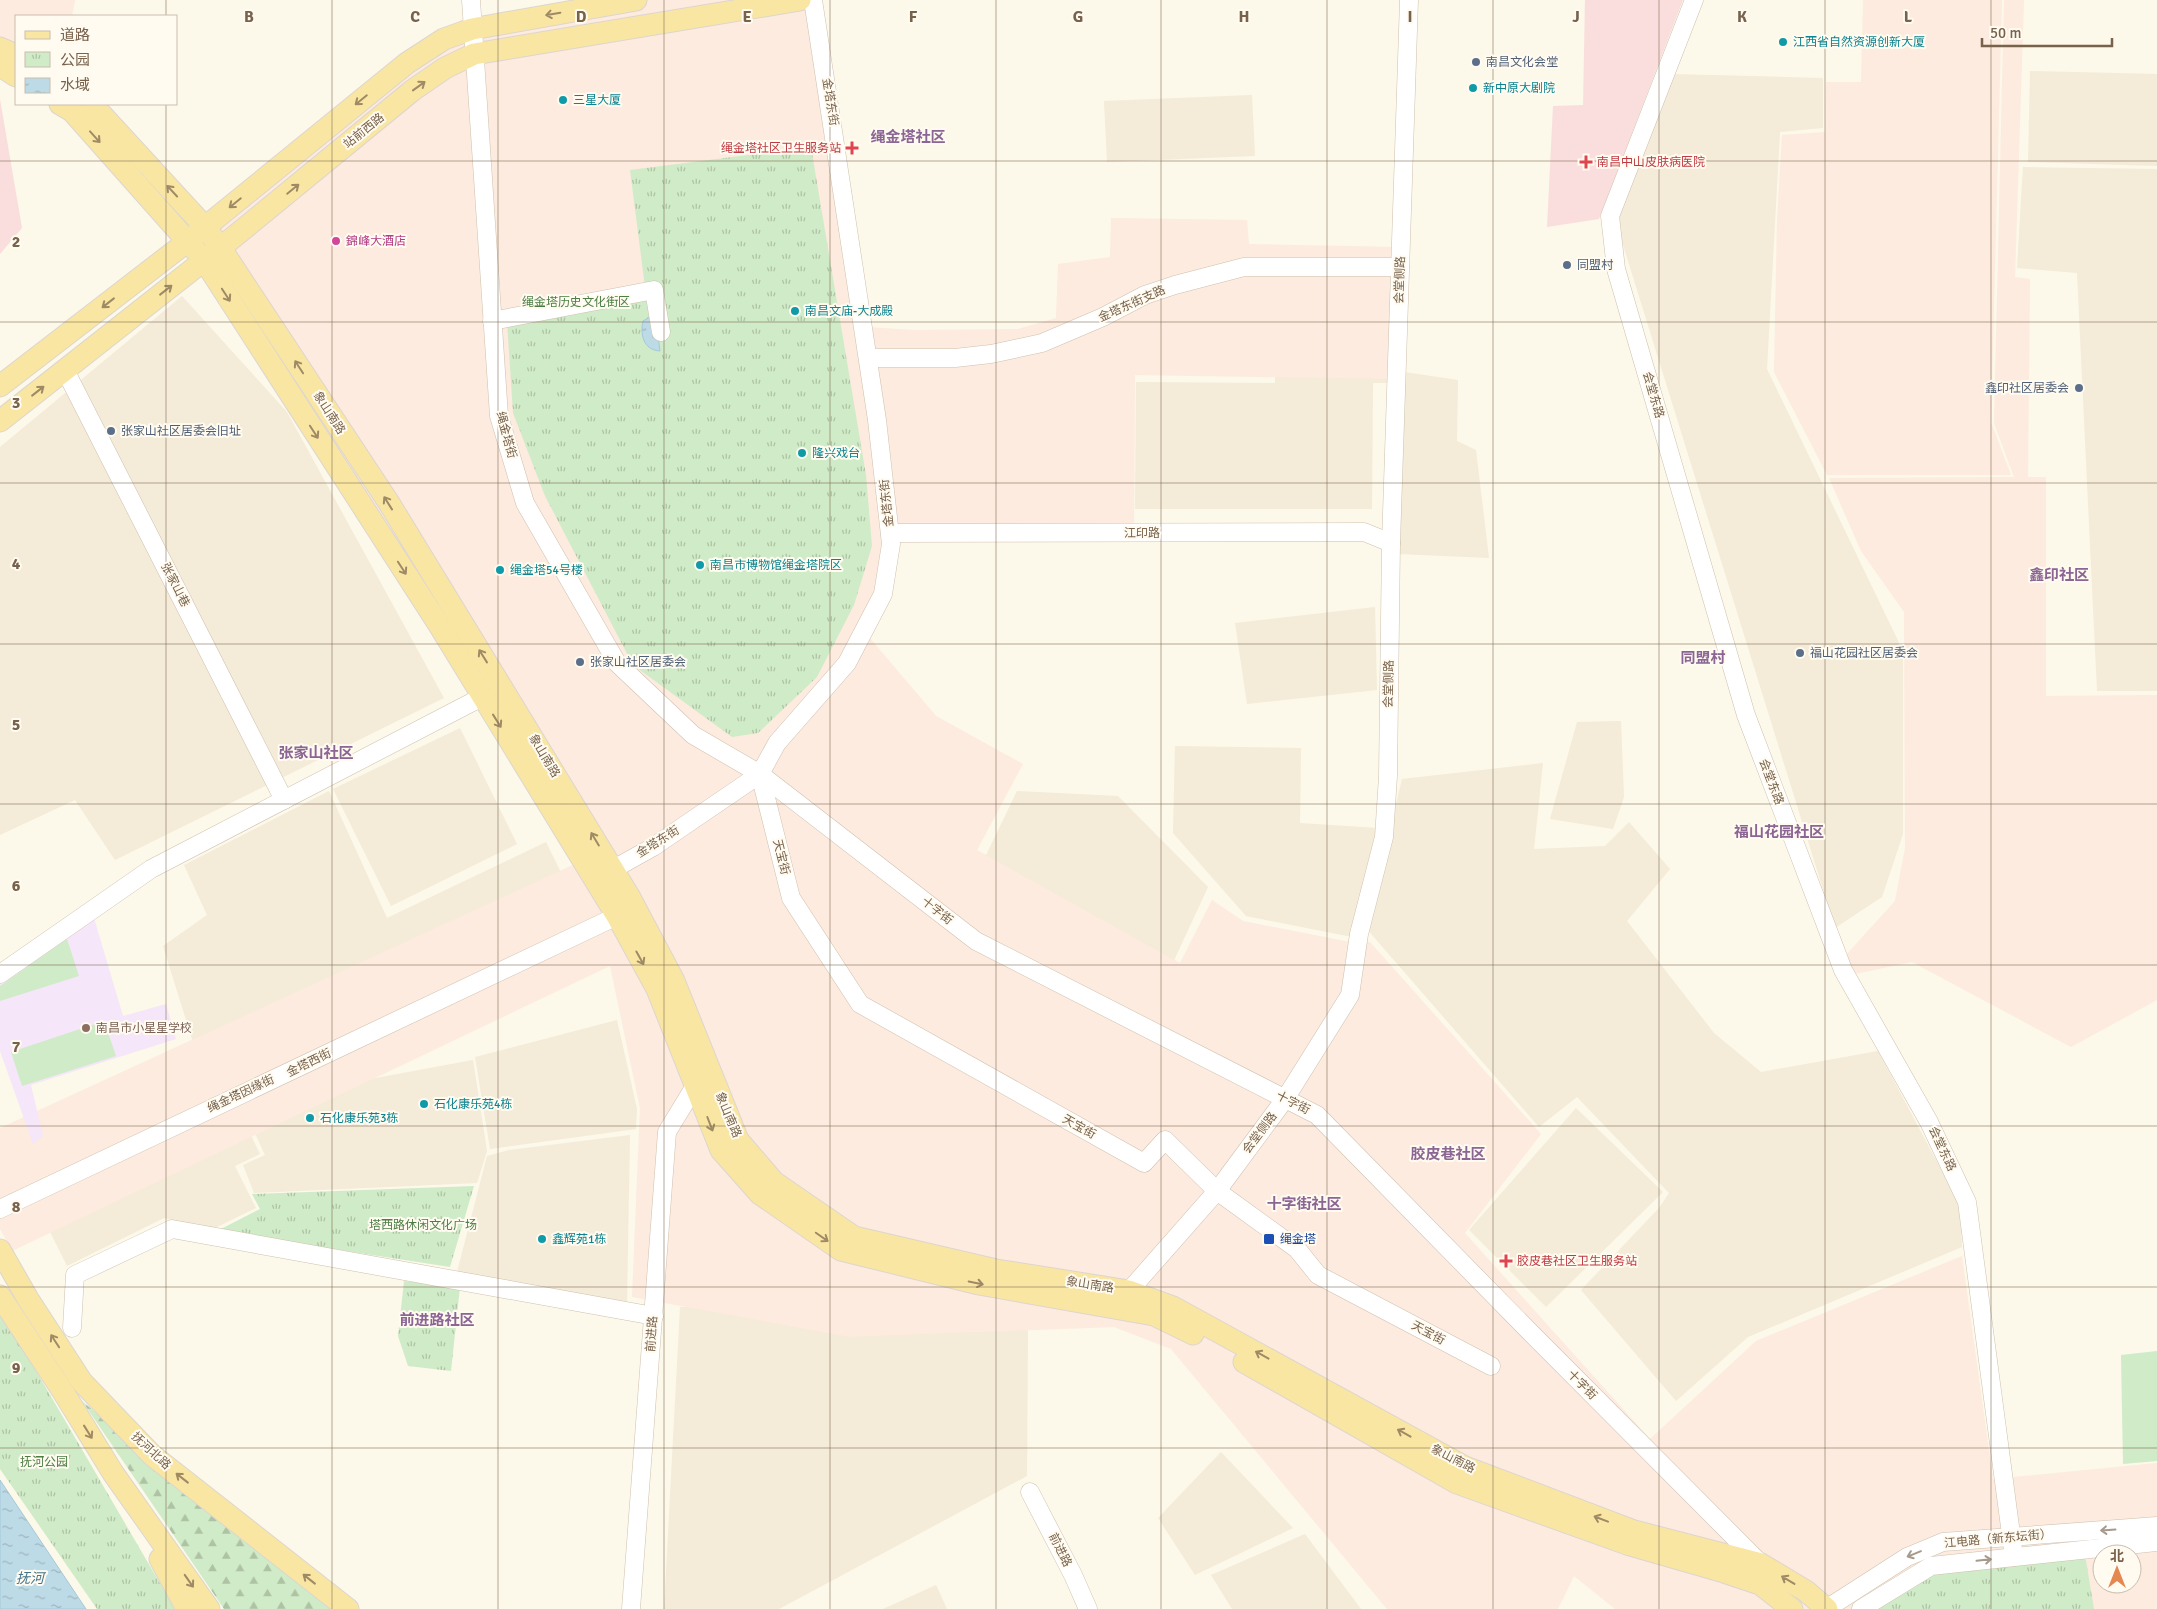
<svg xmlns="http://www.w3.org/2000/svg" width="2157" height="1609" font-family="Signika,'Noto Sans SC',sans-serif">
  <defs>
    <pattern id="forest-firs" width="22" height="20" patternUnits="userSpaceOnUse" patternTransform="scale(1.25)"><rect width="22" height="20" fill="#d0ebc7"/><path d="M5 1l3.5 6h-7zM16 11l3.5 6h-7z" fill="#aec2a4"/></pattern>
    <pattern id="park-tufts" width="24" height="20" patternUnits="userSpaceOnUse" patternTransform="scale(1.25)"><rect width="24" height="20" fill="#d0ebc7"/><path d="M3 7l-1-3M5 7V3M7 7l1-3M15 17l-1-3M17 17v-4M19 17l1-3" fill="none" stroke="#aec2a4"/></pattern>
    <pattern id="water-ripples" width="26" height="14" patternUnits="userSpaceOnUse" patternTransform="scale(1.25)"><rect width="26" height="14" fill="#bddbe7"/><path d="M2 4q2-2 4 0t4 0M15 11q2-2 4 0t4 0" fill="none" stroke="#9eb5bd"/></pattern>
  </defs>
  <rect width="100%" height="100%" fill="#fcf8ea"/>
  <!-- residential -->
  <g fill="#f4ebd8">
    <polygon points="2030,71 2157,74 2157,166 2028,162"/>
    <polygon points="1672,74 1823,78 1823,128 1780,132 1767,369 1903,651 1903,834 1882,897 1835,928 1615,219"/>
    <polygon points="1252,95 1255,156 1107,162 1104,101"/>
    <polygon points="2023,167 2157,169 2157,691 2097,691 2077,273 2017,268"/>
    <polygon points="1246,278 1391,370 1458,380 1457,441 1476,450 1489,558 1397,554 1404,383 1373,383 1372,509 1135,509 1136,382 1275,383 1276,301 1058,351"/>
    <polygon points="182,296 287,412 444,698 115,860 75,800 0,835 0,447"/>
    <polygon points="1375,607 1377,690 1247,704 1235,623"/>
    <polygon points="1621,721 1624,797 1613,829 1550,819 1577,722"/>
    <polygon points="460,728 517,844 391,906 333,789"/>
    <polygon points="1175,746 1301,748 1300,823 1377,828 1352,937 1246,916 1173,833"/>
    <polygon points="1543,763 1534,849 1605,846 1629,822 1670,869 1627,921 1714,1033 1761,1072 1878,1051 1960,1205 1962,1247 1748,1337 1676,1401 1581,1290 1659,1208 1669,1193 1577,1097 1539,1127 1366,928 1402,779"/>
    <polygon points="329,791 387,918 546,842 571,893 200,1065 163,946 207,915 184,865"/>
    <polygon points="1017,791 1118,796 1208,887 1151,1010 958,913"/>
    <polygon points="617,1020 637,1109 636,1129 490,1149 475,1057"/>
    <polygon points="473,1060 487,1151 477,1183 254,1193 243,1165 265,1155 241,1103"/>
    <polygon points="237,1107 260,1154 235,1166 256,1208 213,1229 164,1218 67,1266 37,1206"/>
    <polygon points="1576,1108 1663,1192 1546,1307 1469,1230"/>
    <polygon points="630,1135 627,1302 457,1272 487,1156 509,1150"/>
    <polygon points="870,1304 1028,1329 1027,1476 779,1609 664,1609 680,1307"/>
    <polygon points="1221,1452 1293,1528 1195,1575 1158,1518"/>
    <polygon points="1305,1534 1361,1609 1232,1609 1211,1575"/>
    <polygon points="936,1585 947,1609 883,1609"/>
  </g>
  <!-- commercial -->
  <g fill="#fcebde" fill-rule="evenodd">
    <polygon points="0,0 75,0 72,16 16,16 16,65 0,59"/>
    <path d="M576,0H821L866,327L915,330L1018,329L1056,318L1058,264L1110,257L1111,218L1247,220L1249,244L1398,247L1392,379L1135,375L1134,538L896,539L869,637L936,716L1023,764L977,850L1180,963L1212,900L1243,921L1350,942H1370L1541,1134L1465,1233L1650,1439L1756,1341L1962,1256L1993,1479L2157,1463V1609H1615L1574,1576L1558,1609H1387L1171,1349L1114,1327L849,1337L632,1297L640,1108L610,966L12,1251L0,1229V1128L590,857L203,241L415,64L461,20ZM2102,1554H2132V1584H2102Z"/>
    <polygon points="1863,0 2002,0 1991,422 2011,475 1827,475 1774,372 1777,219 1782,135 1825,132 1826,82 1861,82"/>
    <polygon points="2004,0 2024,0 2015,277 2030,279 2028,477 2046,477 2046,696 2157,695 2157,1000 2071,1047 1912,962 1855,974 1846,955 1895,901 1905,848 1904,612 1861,551 1829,478 2014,477 1994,423"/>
  </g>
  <!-- education -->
  <polygon fill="#f5e6f9" points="94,918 123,1016 166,1004 176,1039 31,1085 43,1136 33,1144 0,1051 0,983"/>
  <!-- medical -->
  <g fill="#fadedd">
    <polygon points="1585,0 1683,0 1599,219 1547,227 1553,106 1583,105"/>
    <polygon points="0,99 22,228 0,254"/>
  </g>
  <!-- grass -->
  <g fill="#d0ebc7">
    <polygon points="67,939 79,976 0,1001 0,986"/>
    <polygon points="104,1021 116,1056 22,1086 11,1052"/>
    <polygon points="2157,1351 2157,1461 2123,1464 2121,1355"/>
  </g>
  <!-- forest -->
  <polygon fill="url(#forest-firs)" points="82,1401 331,1609 224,1609"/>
  <!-- park -->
  <g fill="url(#park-tufts)">
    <polygon points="811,147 866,475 872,546 854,605 817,677 758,733 732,737 633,665 545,496 513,413 507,321 646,295 630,170"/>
    <polygon points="474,1186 450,1267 217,1231 260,1209 252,1194"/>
    <polygon points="404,1281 460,1287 451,1371 408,1366 398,1336"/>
    <polygon points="0,1309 175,1609 97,1609 0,1469"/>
    <polygon points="2085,1555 2094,1609 1873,1609 1934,1573"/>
  </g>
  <!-- water -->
  <g fill="url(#water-ripples)" stroke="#a4c8d8">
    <path d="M655,314L660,351C643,350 640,334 643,321Z"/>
    <polygon points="0,1480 86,1609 0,1609"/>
  </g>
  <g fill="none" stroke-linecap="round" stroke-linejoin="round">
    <defs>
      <g id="minor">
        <polyline points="471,0 499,416 525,503 617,663 693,735 760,774 976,941 1317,1115 1529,1331 1761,1564"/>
        <polyline points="1694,0 1610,216 1616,269 1746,715 1843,970 1929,1122 1967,1202 2014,1557"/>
        <polyline points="492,321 654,290 661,332"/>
        <polyline points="868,358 955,358 991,354 1042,343 1103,317 1145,295 1175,285 1244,267 1400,267"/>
        <polyline points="65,370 284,800"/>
        <polyline points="890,533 1364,532 1391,543"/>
        <polyline points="760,774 791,898 860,1004 1144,1163 1165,1140 1217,1191 1297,1249 1318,1275 1491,1366"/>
        <polyline points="601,876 653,847 760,774 777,743 847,663 883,594 891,544 877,420 813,0"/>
        <polyline points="0,974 151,869 482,697"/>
        <polyline points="0,1209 617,916"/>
        <polyline points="1129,1291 1217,1191 1285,1099 1350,995 1359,934 1384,837 1388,776 1391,543 1409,0"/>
        <polyline points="72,1328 75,1275 172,1229 654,1316"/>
        <polyline points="1030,1492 1073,1575 1088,1609"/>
        <polyline points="631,1609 667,1132 695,1086 704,1082"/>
        <polyline points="1826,1609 1907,1557 1943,1542 2157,1526"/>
        <polyline points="1861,1609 1931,1566 2157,1542"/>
      </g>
      <g id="major">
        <polyline points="0,48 16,55"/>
        <polyline points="0,66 16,76"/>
        <polyline points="60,104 72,111 204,260 439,625 617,916 657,989 721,1150 760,1194 841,1250 979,1284 1154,1315 1193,1334"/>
        <polyline points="92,104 205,227 220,247 389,503 629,896 674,981 738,1140 774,1182 854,1237 996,1270 1129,1291 1173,1307 1465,1467 1634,1531 1761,1564 1806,1591 1827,1609"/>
        <polyline points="0,386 188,241 407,63 444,39 472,29 636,0"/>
        <polyline points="0,421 235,236 413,90 445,68 474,54 800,0"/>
        <polyline points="0,1250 28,1299 82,1382 152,1455 348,1609"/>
        <polyline points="0,1296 62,1390 113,1473 209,1609"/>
        <polyline points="1244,1362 1457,1483 1630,1545 1724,1572 1760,1584 1792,1609"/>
        <polyline points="160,1559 187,1609"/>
      </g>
    </defs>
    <!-- minor casing -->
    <use href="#minor" stroke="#cfc1ae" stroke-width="19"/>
    <!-- major casing -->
    <use href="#major" stroke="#dcd6d0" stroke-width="23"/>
    <!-- minor -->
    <use href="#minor" stroke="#fff" stroke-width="18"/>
    <!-- major -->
    <use href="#major" stroke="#fae6a3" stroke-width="21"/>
  </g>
  <!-- one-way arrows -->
  <defs><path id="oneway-shaft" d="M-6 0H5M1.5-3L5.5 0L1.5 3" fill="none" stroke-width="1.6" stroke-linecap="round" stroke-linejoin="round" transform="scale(1.25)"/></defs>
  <g stroke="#9f8a66">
    <use href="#oneway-shaft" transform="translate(553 14) rotate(170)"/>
    <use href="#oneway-shaft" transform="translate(419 86) rotate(-36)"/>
    <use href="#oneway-shaft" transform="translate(361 100) rotate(141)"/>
    <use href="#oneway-shaft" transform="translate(95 137) rotate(48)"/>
    <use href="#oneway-shaft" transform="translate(293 189) rotate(-39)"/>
    <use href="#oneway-shaft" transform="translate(172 191) rotate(-133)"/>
    <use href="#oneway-shaft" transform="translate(235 203) rotate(141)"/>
    <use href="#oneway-shaft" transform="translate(166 290) rotate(-38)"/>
    <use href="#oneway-shaft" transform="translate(226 295) rotate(57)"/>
    <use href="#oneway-shaft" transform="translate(108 303) rotate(142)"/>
    <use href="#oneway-shaft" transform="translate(299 367) rotate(-123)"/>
    <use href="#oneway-shaft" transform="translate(38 391) rotate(-38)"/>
    <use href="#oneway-shaft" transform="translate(314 432) rotate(57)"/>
    <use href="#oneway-shaft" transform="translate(388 503) rotate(-122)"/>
    <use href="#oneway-shaft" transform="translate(402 568) rotate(57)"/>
    <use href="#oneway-shaft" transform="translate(483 656) rotate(-122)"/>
    <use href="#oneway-shaft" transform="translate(497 721) rotate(58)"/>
    <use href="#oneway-shaft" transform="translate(595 839) rotate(-121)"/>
    <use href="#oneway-shaft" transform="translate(640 958) rotate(61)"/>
    <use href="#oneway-shaft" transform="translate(710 1124) rotate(69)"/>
    <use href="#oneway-shaft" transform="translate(822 1237) rotate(35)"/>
    <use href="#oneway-shaft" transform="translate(976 1283) rotate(12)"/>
    <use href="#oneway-shaft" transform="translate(55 1341) rotate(-123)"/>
    <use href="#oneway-shaft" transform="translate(1262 1355) rotate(-151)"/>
    <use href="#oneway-shaft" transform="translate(88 1432) rotate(58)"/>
    <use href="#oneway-shaft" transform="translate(1404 1433) rotate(-151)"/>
    <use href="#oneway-shaft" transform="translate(182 1478) rotate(-142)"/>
    <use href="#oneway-shaft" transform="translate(1601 1519) rotate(-159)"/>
    <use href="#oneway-shaft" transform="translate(309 1579) rotate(-142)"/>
    <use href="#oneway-shaft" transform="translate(1788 1580) rotate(-149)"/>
    <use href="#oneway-shaft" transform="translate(189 1581) rotate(55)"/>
  </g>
  <g stroke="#a7998b">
    <use href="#oneway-shaft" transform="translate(2108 1530) rotate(176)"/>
    <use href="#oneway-shaft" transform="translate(1914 1554) rotate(158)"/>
    <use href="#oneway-shaft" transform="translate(1984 1560) rotate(-6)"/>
  </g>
  <!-- grid -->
  <path fill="none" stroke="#78624c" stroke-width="1" stroke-opacity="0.55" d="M166,0V16M332,0V1609M498,0V1609M664,0V1609M830,0V1609M996,0V1609M1161,0V1609M1327,0V1609M1493,0V1609M1659,0V1609M1825,0V1609M1991,0V1609M166,104V1609M0,161H2157M0,322H2157M0,483H2157M0,644H2157M0,804H2157M0,965H2157M0,1126H2157M0,1287H2157M0,1448H2157"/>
  <!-- markers -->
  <g fill="#0f9aa8" stroke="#fffbf0" stroke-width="2">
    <circle cx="1783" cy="42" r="5"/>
    <circle cx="1473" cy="88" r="5"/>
    <circle cx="563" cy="100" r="5"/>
    <circle cx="795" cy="311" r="5"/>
    <circle cx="802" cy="453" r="5"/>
    <circle cx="700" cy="565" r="5"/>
    <circle cx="500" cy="570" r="5"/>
    <circle cx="424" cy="1104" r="5"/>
    <circle cx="310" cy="1118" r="5"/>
    <circle cx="542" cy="1239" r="5"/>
  </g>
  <g fill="#5c6f8a" stroke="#fffbf0" stroke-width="2">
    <circle cx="1476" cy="62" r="5"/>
    <circle cx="1567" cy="265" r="5"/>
    <circle cx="2079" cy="388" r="5"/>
    <circle cx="111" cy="431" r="5"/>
    <circle cx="1800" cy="653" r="5"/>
    <circle cx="580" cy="662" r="5"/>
  </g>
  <g fill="#e0444e" stroke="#fffbf0" stroke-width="2">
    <path d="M849.5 140.5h5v5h5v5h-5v5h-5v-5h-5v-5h5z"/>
    <path d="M1583.5 154.5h5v5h5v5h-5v5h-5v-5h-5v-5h5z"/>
    <path d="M1503.5 1253.5h5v5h5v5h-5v5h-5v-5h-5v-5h5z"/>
  </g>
  <circle fill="#d1479c" stroke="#fffbf0" stroke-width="2" cx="336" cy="241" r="5"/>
  <circle fill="#8d6e63" stroke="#fffbf0" stroke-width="2" cx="86" cy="1028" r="5"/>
  <rect fill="#1a4fb4" stroke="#fffbf0" stroke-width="2" x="1263" y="1233" width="12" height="12" rx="2.5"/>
  <g text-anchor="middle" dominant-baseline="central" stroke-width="4" stroke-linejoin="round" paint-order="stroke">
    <!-- culture labels -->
    <g font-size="12" fill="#0d838f" stroke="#fffbf0" text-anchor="start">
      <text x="1793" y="42">江西省自然资源创新大厦</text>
      <text x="1483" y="88">新中原大剧院</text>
      <text x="573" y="100">三星大厦</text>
      <text x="805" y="311">南昌文庙-大成殿</text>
      <text x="812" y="453">隆兴戏台</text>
      <text x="710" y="565">南昌市博物馆绳金塔院区</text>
      <text x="510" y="570">绳金塔54号楼</text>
      <text x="434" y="1104">石化康乐苑4栋</text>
      <text x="320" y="1118">石化康乐苑3栋</text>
      <text x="552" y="1239">鑫辉苑1栋</text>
    </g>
    <!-- service labels -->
    <g font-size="12" fill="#4e5e75" stroke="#fffbf0" text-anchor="start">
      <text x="1486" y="62">南昌文化会堂</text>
      <text x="1577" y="265">同盟村</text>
      <text x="2069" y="388" text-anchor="end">鑫印社区居委会</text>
      <text x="121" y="431">张家山社区居委会旧址</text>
      <text x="1810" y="653">福山花园社区居委会</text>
      <text x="590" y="662">张家山社区居委会</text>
    </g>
    <!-- street labels -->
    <g font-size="12" fill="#78624c" stroke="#fffbf0">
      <text transform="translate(830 102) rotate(81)">金塔东街</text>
      <text transform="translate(364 131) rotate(-39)">站前西路</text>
      <text transform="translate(1400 280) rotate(-88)">会堂侧路</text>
      <text transform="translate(1132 304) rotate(-24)">金塔东街支路</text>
      <text transform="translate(1653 395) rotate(74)">会堂东路</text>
      <text transform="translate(329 413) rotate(57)">象山南路</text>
      <text transform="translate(506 435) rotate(75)">绳金塔街</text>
      <text transform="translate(887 503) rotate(-96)">金塔东街</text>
      <text x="1142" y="533">江印路</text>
      <text transform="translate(175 585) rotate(63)">张家山巷</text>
      <text transform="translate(1389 684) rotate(-89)">会堂侧路</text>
      <text transform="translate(544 756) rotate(59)">象山南路</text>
      <text transform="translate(1771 782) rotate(69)">会堂东路</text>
      <text transform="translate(658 842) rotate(-32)">金塔东街</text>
      <text transform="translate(781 857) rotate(76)">天宝街</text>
      <text transform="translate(937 911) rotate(38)">十字街</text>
      <text transform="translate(309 1063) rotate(-26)">金塔西街</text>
      <text transform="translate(241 1094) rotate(-25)">绳金塔因缘街</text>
      <text transform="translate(1293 1103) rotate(27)">十字街</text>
      <text transform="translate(728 1115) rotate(67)">象山南路</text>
      <text transform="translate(1079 1127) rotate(29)">天宝街</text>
      <text transform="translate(1260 1133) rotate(-53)">会堂侧路</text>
      <text transform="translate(1942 1149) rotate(65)">会堂东路</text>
      <text transform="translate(1090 1285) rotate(9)">象山南路</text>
      <text transform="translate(1428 1333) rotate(28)">天宝街</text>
      <text transform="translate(652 1334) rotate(-86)">前进路</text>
      <text transform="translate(1582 1385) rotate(45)">十字街</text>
      <text transform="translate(151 1451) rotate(43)">抚河北路</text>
      <text transform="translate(1453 1459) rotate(27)">象山南路</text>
      <text transform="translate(1998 1539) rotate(-5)">江电路（新东坛街）</text>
      <text transform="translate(1060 1550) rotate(63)">前进路</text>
    </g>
    <!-- health labels -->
    <g font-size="12" fill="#be3a42" stroke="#fffbf0" text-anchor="start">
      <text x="841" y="148" text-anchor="end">绳金塔社区卫生服务站</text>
      <text x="1597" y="162">南昌中山皮肤病医院</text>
      <text x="1517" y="1261">胶皮巷社区卫生服务站</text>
    </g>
    <!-- hotel labels -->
    <g font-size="12" fill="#b23c85" stroke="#fffbf0" text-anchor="start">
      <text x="346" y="241">錦峰大酒店</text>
    </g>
    <!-- park labels -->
    <g font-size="12" fill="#4c7d44" stroke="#fffbf0">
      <text x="576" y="302">绳金塔历史文化街区</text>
      <text x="423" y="1225">塔西路休闲文化广场</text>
      <text x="44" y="1462">抚河公园</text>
    </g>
    <!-- education labels -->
    <g font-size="12" fill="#785e54" stroke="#fffbf0" text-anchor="start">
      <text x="96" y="1028">南昌市小星星学校</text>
    </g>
    <!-- transit labels -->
    <g font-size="12" fill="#164399" stroke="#fffbf0" text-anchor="start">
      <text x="1280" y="1239">绳金塔</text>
    </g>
    <!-- water labels -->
    <g font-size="14" font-style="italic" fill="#46758b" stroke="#fffbf0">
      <text x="30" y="1578">抚河</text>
    </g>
    <!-- quarter labels -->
    <g font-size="15" font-weight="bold" fill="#8b6593" stroke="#fffbf0">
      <text x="908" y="137">绳金塔社区</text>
      <text x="2059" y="575">鑫印社区</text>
      <text x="1703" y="658">同盟村</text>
      <text x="316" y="753">张家山社区</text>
      <text x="1779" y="832">福山花园社区</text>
      <text x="1448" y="1154">胶皮巷社区</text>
      <text x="1304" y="1204">十字街社区</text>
      <text x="437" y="1320">前进路社区</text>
    </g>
  </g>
  <g font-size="16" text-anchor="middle" font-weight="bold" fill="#78624c" stroke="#fffbf0" stroke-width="4" stroke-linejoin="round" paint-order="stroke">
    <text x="249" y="22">B</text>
    <text x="415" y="22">C</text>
    <text x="581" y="22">D</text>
    <text x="747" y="22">E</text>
    <text x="913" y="22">F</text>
    <text x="1078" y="22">G</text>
    <text x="1244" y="22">H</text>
    <text x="1410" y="22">I</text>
    <text x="1576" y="22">J</text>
    <text x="1742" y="22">K</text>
    <text x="1908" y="22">L</text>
    <text x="16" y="247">2</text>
    <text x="16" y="408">3</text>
    <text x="16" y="569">4</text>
    <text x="16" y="730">5</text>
    <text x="16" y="891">6</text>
    <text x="16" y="1052">7</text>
    <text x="16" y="1212">8</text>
    <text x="16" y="1373">9</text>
  </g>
  <!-- legend -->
  <rect x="15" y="15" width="162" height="90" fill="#fffbf0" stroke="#c9beae"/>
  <rect x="25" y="31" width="25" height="8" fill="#fae6a3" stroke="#c9beae"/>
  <text x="60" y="40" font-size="15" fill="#78624c">道路</text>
  <rect x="25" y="52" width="25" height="15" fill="url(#park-tufts)" stroke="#c9beae"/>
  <text x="60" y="65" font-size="15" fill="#78624c">公园</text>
  <rect x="25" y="78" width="25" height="15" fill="url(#water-ripples)" stroke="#c9beae"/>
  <text x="60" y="90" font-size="15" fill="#78624c">水域</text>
  <!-- north arrow -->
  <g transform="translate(2117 1569)"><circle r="24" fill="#fffbf0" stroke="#c9beae"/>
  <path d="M0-4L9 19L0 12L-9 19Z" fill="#e58750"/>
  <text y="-8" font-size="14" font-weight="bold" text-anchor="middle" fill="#78624c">北</text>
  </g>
  <!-- scale -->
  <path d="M1982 38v8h130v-8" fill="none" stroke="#78624c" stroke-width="2.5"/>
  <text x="1990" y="38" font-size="15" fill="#78624c" stroke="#fffbf0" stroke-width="4" paint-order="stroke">50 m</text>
</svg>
